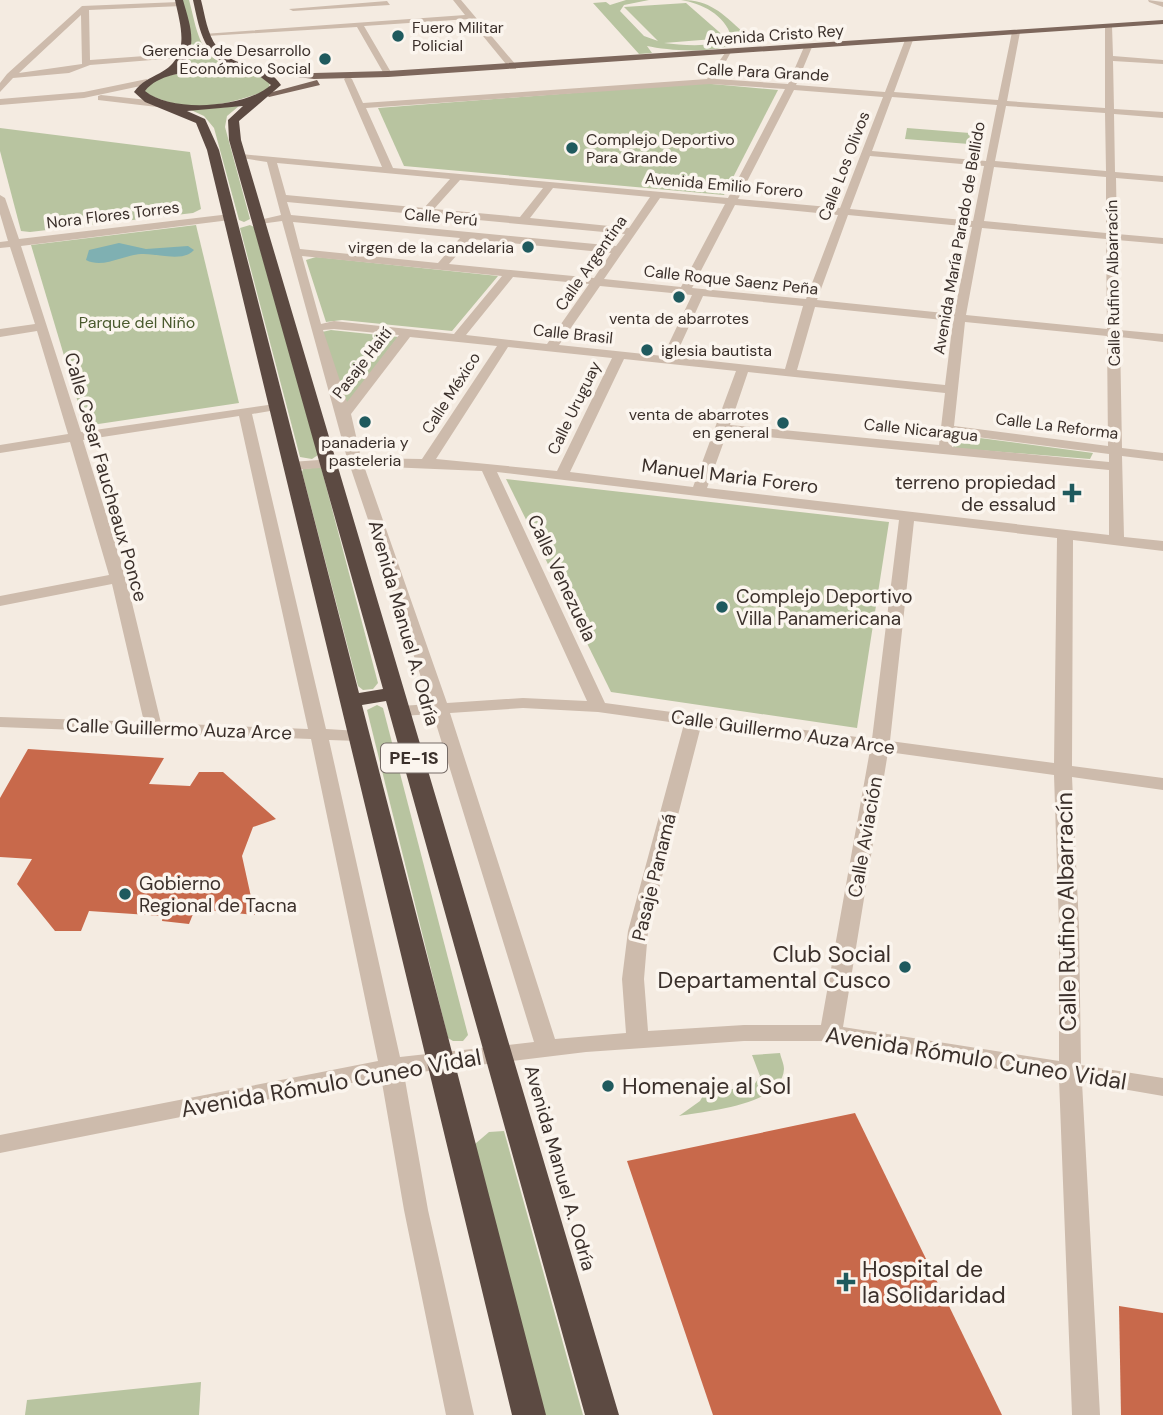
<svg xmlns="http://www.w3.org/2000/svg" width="1163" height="1415" font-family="'DM Sans',sans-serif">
  <rect width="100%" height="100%" fill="#f4ebe1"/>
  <!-- green -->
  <g fill="#b8c4a0">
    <path d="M179,0H189C197,29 198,57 231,67L176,71L184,66L192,54Z"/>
    <path d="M626,0H649L624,5L620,11L644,36L658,41L624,7L686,3L726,38L664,43C684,45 714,49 731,36C725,15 701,3 681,0C710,0 722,13 743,32L744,36C727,56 671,51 647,46L652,53L639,54L593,3L606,2L610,5Z"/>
    <path d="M227,70L256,74L270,83L268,90C225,106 186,115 144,92C154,70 205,71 227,70Z"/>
    <polygon points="701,83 778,90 724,195 404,166 378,108"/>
    <polygon points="239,106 227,116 225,127 250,219 244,222 239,220 214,128 204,116 191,110"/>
    <polygon points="0,128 190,152 201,209 193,213 30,232 21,231 0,151"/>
    <polygon points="907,128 970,133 969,144 905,139"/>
    <polygon points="196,225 239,403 85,426 31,245"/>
    <polygon points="250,225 254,227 318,455 312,459 300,457 240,228"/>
    <polygon points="316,257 498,276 452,331 342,320 326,322 306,260"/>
    <polygon points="331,330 398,337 347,404 322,332"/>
    <polygon points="957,435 1093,453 1090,459 953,448"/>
    <polygon points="321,467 378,683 373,689 363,690 358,686 302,472 303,469"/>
    <polygon points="506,479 889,522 857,728 611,692"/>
    <polygon points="377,705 383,708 468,1035 463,1041 453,1041 448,1038 367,710"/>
    <path d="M780,1053C781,1058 784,1064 784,1069C782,1106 705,1111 679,1116L700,1101L709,1085C725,1091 737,1090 754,1085L760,1076L752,1055Z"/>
    <polygon points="504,1131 583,1415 544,1415 475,1144 489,1132"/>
    <polygon points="201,1382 199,1415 25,1415 27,1400"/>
  </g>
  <!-- water -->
  <path fill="#7fb0b2" d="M119,243L146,249L188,246L194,250C182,263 157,253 141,254C123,255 103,269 86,260L89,250Z"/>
  <!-- building -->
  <g fill="#c8694b">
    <polygon points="28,749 164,758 149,784 190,786 199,772 223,772 276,819 253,827 242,856 255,915 195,909 189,924 162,921 163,916 89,911 81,931 55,931 17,884 32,859 0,857 0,798"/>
    <polygon points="855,1113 1002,1415 713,1415 627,1161"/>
    <polygon points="1119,1306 1163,1313 1163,1415 1121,1415"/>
  </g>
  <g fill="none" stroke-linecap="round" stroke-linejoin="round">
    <!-- minor -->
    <g fill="#cdbbac" fill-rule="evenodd">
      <polygon points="453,0 461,0 516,65 516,69 510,69 469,19 364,26 392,74 388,77 384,74 357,27 207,36 203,34 465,15"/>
      <polygon points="1148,0 1163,2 1163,7 1149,2"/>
      <polygon points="387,1 390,5 293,11 289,9"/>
      <path d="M179,2L182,6L89,10L90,60L186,53L189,57L90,65L69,73L13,78L0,92V83L7,74L82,6ZM81,15L82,64L19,73Z"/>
      <path d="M1105,24L1112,26L1113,56L1163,60V64L1113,61L1114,109L1163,112V118L1114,114L1115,172L1163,176V182L1116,178L1117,234L1163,238V244L1117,240L1119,330L1163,334V342L1120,337L1122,448L1163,453V461L1122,456L1124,537L1163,541V551L1073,540L1072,766L1163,778V790L1072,777L1079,927L1081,1065L1163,1078V1096L1082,1082L1100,1415H1072L1059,1079L831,1041H744L586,1052L404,1074L428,1210L474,1415H446L404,1210L381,1077L0,1153V1135L378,1061L311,739L0,727V717L144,722L112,584L0,606V596L109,575L70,442L0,453V445L68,434L37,331L0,337V329L35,324L10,247L0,248V242L8,241L0,214V195L5,198L19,239L230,214L235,217L230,220L21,246L81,432L282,403V409L252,414L326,729L359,731L368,736L359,741L329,740L400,1057L534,1042L433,714L401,716L392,711L401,706L430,704L350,466L291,470L284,466L291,462L347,458L282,221L260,224L255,221L281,215L267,162L236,157L241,154L382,167L344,79L348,76L352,79L363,103L707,79L727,50L731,52L716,79L788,84L804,47L808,45L812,47L796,85L885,92L905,40L909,38L913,40L894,92L998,100L1012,32L1016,30L1020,32L1007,101L1105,108ZM710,84L785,89L728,198L393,168L366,108ZM794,90L883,97L840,208L738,199ZM892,97L997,105L986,161L872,151ZM1006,106L1105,113L1106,171L995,161ZM870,156L984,166L973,221L850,209ZM277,163L450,179L424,208L286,195ZM994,167L1106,177V233L984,221ZM460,180L543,188L520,217L434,209ZM553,188L650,197L629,228L530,218ZM660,198L725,204L681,287L604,279ZM287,202L625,234L616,246L291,215ZM735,205L838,215L806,299L692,288ZM848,215L972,227L954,314L817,300ZM293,222L460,238L438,263L300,249ZM982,228L1106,239L1107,329L966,315ZM471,239L611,253L594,278L449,264ZM302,256L502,276L454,334L334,321L321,324ZM513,277L589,284L547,344L466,335ZM600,286L692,295L663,356L559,345ZM703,296L803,306L785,369L675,357ZM815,307L953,321L945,385L797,370ZM965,322L1107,336L1108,446L954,426ZM334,329L399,335L347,402L323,330ZM410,337L497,346L422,459L361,458L351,414ZM508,347L612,358L557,471L436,459ZM624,359L736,371L693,487L570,472ZM748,372L945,393L939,445L730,425ZM239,416L308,729L161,723L126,578L83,440ZM727,433L1109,470V535L707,488ZM954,434L1109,454V462L952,447ZM364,466L482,471L587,701L523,698L447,703ZM497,472L899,520L872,739L605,703ZM914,521L1057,538L1054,763L890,741ZM523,708L598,712L684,724L628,931L622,979L626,1033L555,1039L450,713ZM701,726L870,750L821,1025H744L648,1031L644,979L648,931ZM888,752L1054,775L1059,927V1061L843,1027Z"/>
      <polygon points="147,79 150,84 84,98 0,105 0,99 84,92"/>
      <polygon points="101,95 157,101 161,104 157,107 98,100 98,96"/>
    </g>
    <!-- major -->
    <g fill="#7d675c" fill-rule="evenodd">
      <polygon points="1163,20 1163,24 388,77 314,79 249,71 253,68 314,73 388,71"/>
      <polygon points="317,80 320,85 269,97 265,94"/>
    </g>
    <!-- highway -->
    <path fill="#5c4a42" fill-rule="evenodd" d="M175,0H183C190,25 199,47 180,68L228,66C202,51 199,27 193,0H201C205,15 207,34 217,47C234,70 266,62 281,85L239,121L241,140L619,1415H585L386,701L362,705L546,1415H512L207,150L196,123L145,102L134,92C142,81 149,79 160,73C191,56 181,28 175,0ZM229,72L258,75L271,85C245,108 172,113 145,91C162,69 204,71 229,72ZM243,106L228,120L229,140L383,689L359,693L219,150L205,119L187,111Z"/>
  </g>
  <!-- markers -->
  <g fill="#1f5a5e" stroke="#fbf5ee" stroke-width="2.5">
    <circle cx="398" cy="36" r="7"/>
    <circle cx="325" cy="59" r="7"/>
    <circle cx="572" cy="148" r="7"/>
    <circle cx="528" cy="247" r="7"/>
    <circle cx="679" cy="297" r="7"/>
    <circle cx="647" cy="350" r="7"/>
    <circle cx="365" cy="422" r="7"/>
    <circle cx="783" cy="423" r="7"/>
    <path d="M1068.5 482.5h7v7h7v7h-7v7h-7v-7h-7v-7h7z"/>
    <circle cx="722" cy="607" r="7"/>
    <circle cx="125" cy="894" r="7"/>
    <circle cx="905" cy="967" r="7"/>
    <circle cx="608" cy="1086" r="7"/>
    <path d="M842.5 1271.5h7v7h7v7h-7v7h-7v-7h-7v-7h7z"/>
  </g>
  <g text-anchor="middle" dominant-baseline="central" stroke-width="7" stroke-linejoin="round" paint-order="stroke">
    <!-- far-poi labels -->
    <g font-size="16" fill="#3b302b" stroke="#fbf5ee" text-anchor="start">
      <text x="412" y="27">Fuero Militar<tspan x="412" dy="18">Policial</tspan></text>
      <text x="311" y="50" text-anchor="end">Gerencia de Desarrollo<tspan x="311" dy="18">Económico Social</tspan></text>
      <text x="586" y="139">Complejo Deportivo<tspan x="586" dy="18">Para Grande</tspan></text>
      <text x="514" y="247" text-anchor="end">virgen de la candelaria</text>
      <text x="679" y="318" text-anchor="middle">venta de abarrotes</text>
      <text x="661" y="350">iglesia bautista</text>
      <text x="769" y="414" text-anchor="end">venta de abarrotes<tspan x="769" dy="18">en general</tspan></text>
      <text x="365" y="442" text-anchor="middle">panaderia y<tspan x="365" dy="18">pasteleria</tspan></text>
    </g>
    <!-- far-street labels -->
    <g font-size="16" fill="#3b302b" stroke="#fbf5ee">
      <text transform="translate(775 35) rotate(-4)">Avenida Cristo Rey</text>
      <text transform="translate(763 72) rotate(3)">Calle Para Grande</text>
      <text transform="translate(844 166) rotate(-69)">Calle Los Olivos</text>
      <text transform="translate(724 185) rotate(5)">Avenida Emilio Forero</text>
      <text transform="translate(113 215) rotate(-7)">Nora Flores Torres</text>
      <text transform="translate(441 217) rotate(5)">Calle Perú</text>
      <text transform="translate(959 238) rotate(-80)">Avenida María Parado de Bellido</text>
      <text transform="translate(591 263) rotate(-55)">Calle Argentina</text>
      <text transform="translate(731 280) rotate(6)">Calle Roque Saenz Peña</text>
      <text transform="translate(1113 283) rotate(-91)">Calle Rufino Albarracín</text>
      <text transform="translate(573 334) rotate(6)">Calle Brasil</text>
      <text transform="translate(362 363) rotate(-52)">Pasaje Haití</text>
      <text transform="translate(451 393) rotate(-57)">Calle México</text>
      <text transform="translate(574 408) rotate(-64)">Calle Uruguay</text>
      <text transform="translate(1057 426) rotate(7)">Calle La Reforma</text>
      <text transform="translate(921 430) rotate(6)">Calle Nicaragua</text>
    </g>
    <!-- far-park labels -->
    <g font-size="16" fill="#4a5a2e" stroke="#fbf5ee">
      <text x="137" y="322">Parque del Niño</text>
    </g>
    <!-- shield labels -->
    <rect fill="#fbf5ee" stroke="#756b66" stroke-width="2" x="381" y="743.5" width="66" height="29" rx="5"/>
    <g font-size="18" font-weight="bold" fill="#3b302b">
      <text x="414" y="758">PE-1S</text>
    </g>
    <!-- street labels -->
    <g font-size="19" fill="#3b302b" stroke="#fbf5ee">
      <text transform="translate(730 476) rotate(7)">Manuel Maria Forero</text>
      <text transform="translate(106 477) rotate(74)">Calle Cesar Faucheaux Ponce</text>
      <text transform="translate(562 578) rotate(65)">Calle Venezuela</text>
      <text transform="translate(404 623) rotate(74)">Avenida Manuel A. Odría</text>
      <text transform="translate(179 729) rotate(2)">Calle Guillermo Auza Arce</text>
      <text transform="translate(783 732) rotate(8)">Calle Guillermo Auza Arce</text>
      <text transform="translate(865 837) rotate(-80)">Calle Aviación</text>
      <text transform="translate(654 877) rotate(-76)">Pasaje Panamá</text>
      <text transform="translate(560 1168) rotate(74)">Avenida Manuel A. Odría</text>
    </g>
    <!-- poi labels -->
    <g font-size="19" fill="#3b302b" stroke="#fbf5ee" text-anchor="start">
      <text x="1056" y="482" text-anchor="end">terreno propiedad<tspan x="1056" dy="22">de essalud</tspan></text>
      <text x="736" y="596">Complejo Deportivo<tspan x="736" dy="22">Villa Panamericana</tspan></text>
      <text x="139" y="883">Gobierno<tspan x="139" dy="22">Regional de Tacna</tspan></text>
    </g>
    <!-- near-street labels -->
    <g font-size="23" fill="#3b302b" stroke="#fbf5ee">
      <text transform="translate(1066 912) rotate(-91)">Calle Rufino Albarracín</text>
      <text transform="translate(976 1058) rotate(9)">Avenida Rómulo Cuneo Vidal</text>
      <text transform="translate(331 1083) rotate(-10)">Avenida Rómulo Cuneo Vidal</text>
    </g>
    <!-- near-poi labels -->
    <g font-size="23" fill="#3b302b" stroke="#fbf5ee" text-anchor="start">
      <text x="891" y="954" text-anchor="end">Club Social<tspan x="891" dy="26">Departamental Cusco</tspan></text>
      <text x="622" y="1086">Homenaje al Sol</text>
      <text x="862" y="1269">Hospital de<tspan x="862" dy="26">la Solidaridad</tspan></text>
    </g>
  </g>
</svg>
